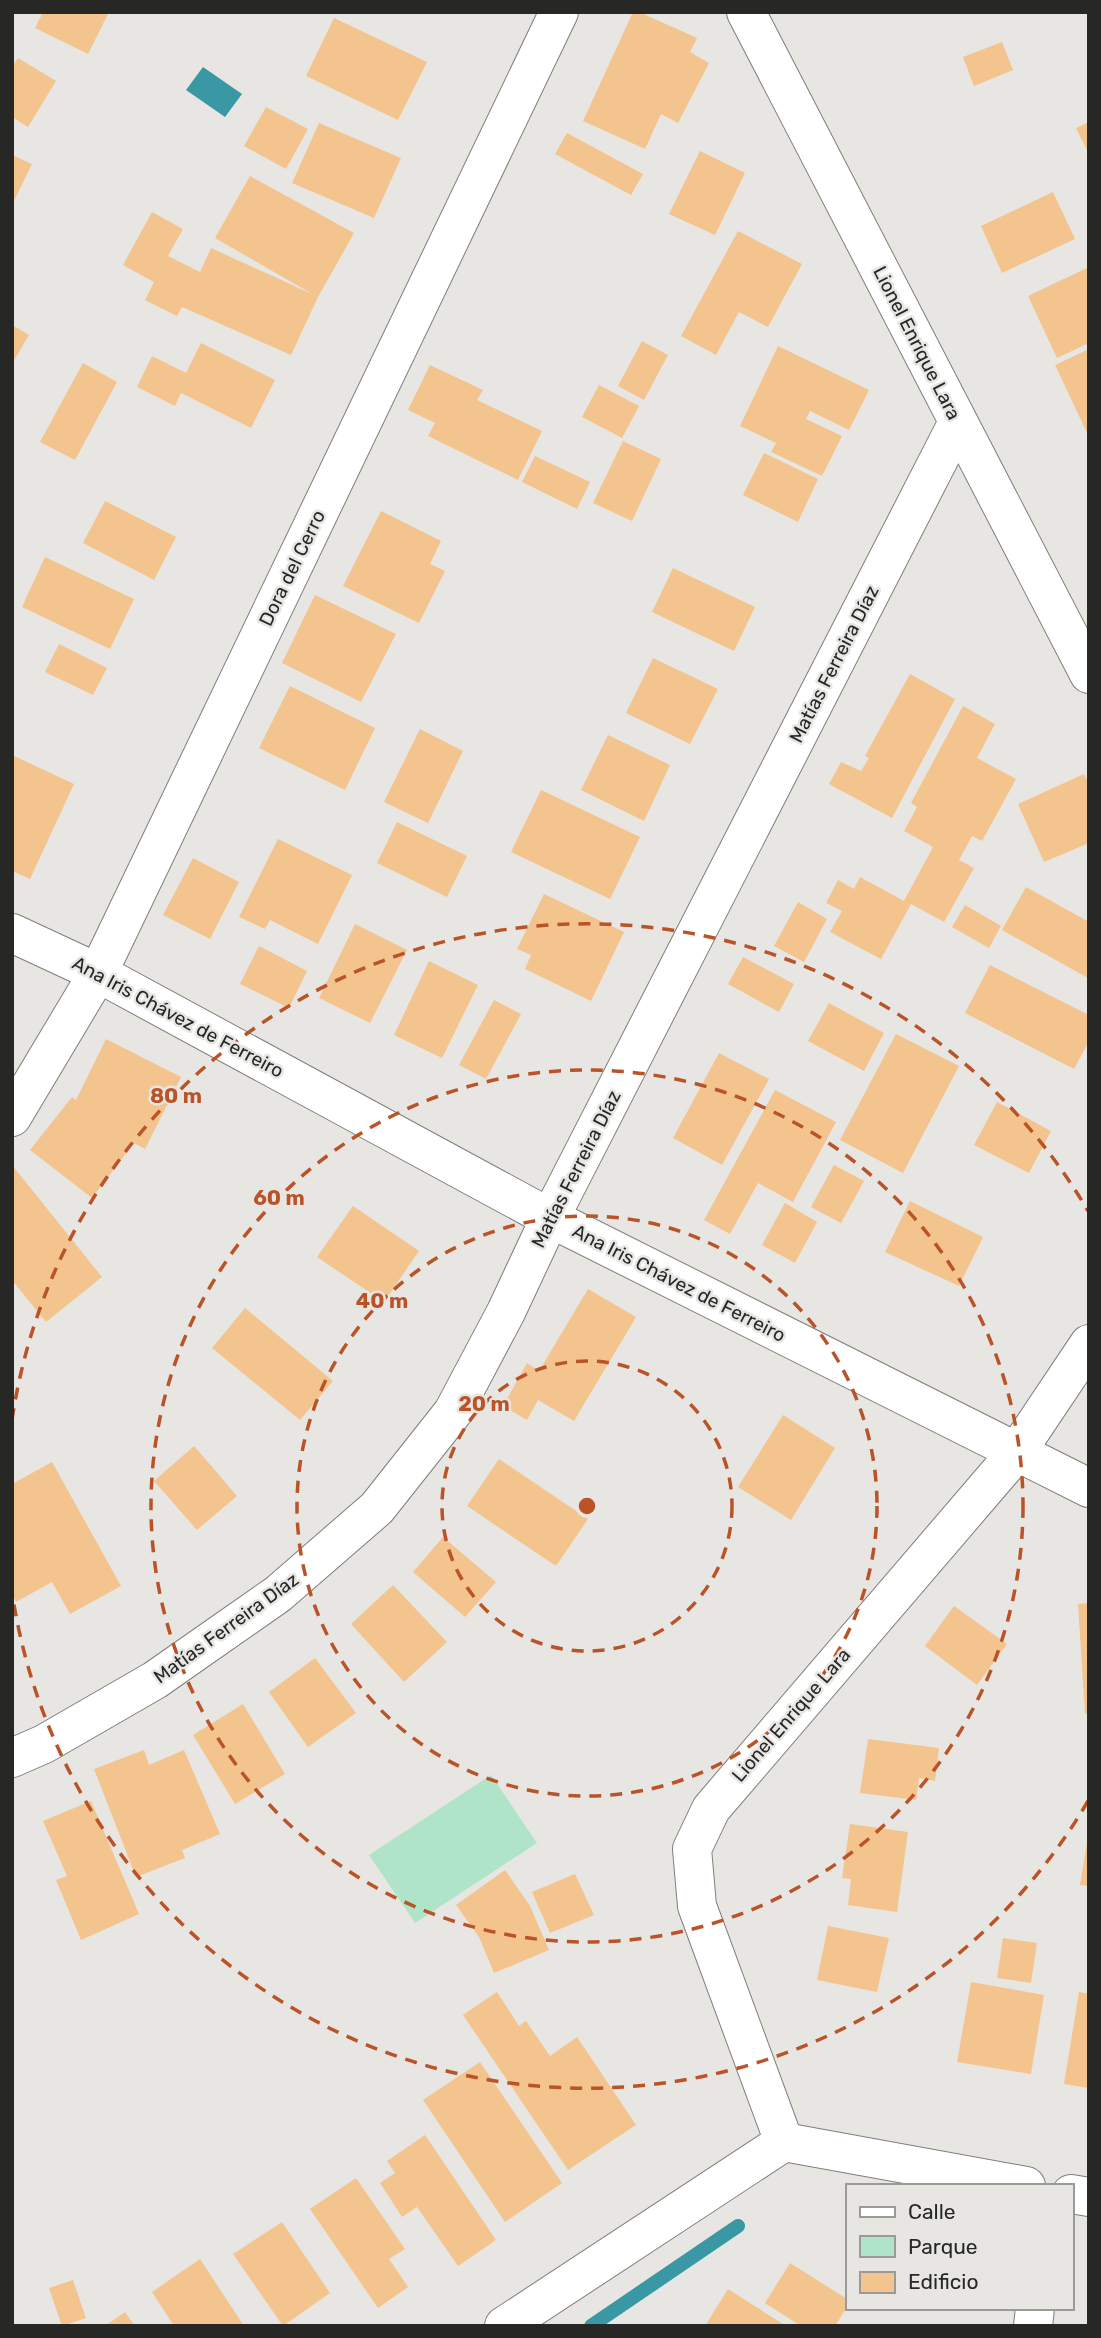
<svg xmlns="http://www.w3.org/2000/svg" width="1101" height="2338" font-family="Rubik,sans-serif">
  <rect width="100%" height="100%" fill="#e7e6e2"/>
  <!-- green -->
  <polygon fill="#b0e4c9" points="491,1775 537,1843 415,1923 369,1855"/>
  <!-- water -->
  <polygon fill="#3a97a4" points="203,67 242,94 225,117 186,90"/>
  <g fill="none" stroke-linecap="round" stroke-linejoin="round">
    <!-- stream -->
    <polyline stroke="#3a97a4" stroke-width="14" points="591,2326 738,2226"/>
  </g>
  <!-- building -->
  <g fill="#f4c48e">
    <polygon points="43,12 109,12 88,54 35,28"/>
    <polygon points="633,12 639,12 697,38 690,52 709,63 678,123 661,114 645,149 583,121"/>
    <polygon points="334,18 427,62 398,120 306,76"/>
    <polygon points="1002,42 1013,70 974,86 963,57"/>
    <polygon points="18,58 56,81 28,127 12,117 12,67"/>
    <polygon points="266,107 308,129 286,169 244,146"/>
    <polygon points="1089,122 1089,154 1076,128"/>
    <polygon points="319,123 401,158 374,218 292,183"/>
    <polygon points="567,133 643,174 631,195 555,154"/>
    <polygon points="700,151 745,173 715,235 669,214"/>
    <polygon points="12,155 32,164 12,205"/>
    <polygon points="250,176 354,233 318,297 291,355 182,307 177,316 145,300 154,282 123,265 152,212 183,229 168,256 200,272 211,248 314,295 215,238"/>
    <polygon points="1053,192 1075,239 1002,273 981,226"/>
    <polygon points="738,231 802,264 768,327 739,312 716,355 681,336"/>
    <polygon points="1089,267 1089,343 1057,358 1028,296"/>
    <polygon points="12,325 29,335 12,364"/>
    <polygon points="642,341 668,355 644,400 618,386"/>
    <polygon points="201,343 275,380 251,428 181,393 175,406 137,387 152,356 186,373"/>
    <polygon points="778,346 869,390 849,430 810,411 806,419 842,436 822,476 771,452 776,443 740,426"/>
    <polygon points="1089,349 1089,437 1055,365"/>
    <polygon points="83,363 117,382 75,460 40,442"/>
    <polygon points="430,365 483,390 477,400 542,431 518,480 428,436 435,423 408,410"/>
    <polygon points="599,385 639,406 622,438 582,417"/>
    <polygon points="623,441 661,459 632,521 593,503"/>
    <polygon points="764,453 818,479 798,522 743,495"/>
    <polygon points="535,456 590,482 577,509 522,482"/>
    <polygon points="105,501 176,537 154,580 83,543"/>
    <polygon points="381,511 441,541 430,564 445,571 419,623 343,586"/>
    <polygon points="45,557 134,599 110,649 22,607"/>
    <polygon points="673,568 755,607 734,651 652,612"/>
    <polygon points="315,595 396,634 361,702 282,663"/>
    <polygon points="59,644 107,668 93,695 45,672"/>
    <polygon points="653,658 718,689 690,744 626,713"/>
    <polygon points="910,674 955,699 892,818 829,784 841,762 861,771 869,758 865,756"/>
    <polygon points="290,686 375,728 345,790 259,748"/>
    <polygon points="963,706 995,724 977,758 1016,779 982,841 972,836 959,860 974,868 944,922 911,904 881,959 830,932 842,911 826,903 838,880 854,889 860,877 904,901 933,847 904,831 917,807 911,803"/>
    <polygon points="420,729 463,751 428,823 384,802"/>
    <polygon points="608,735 670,765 644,821 581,790"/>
    <polygon points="12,755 74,784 30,879 12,871"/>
    <polygon points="1084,774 1089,784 1089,843 1044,862 1018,804"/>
    <polygon points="541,790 640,837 610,899 511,852"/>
    <polygon points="397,822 467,856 447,897 377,863"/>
    <polygon points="278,839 352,875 318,944 270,920 265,929 239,917"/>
    <polygon points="193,858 239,882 210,939 163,915"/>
    <polygon points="1026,887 1089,922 1088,978 1002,930"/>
    <polygon points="544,894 624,932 591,1001 525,969 531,955 517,949"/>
    <polygon points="798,902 827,919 804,962 774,946"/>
    <polygon points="965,905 1001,926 989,948 952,927"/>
    <polygon points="355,924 407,950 370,1023 319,998"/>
    <polygon points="259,946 307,971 289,1008 240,984"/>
    <polygon points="743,957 794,984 779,1012 728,984"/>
    <polygon points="429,961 478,985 442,1058 394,1035"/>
    <polygon points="990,965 1089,1015 1089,1041 1074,1069 965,1013"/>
    <polygon points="494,1000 521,1014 486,1079 459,1065"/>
    <polygon points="829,1003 884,1033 864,1071 808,1041"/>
    <polygon points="896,1034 959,1066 903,1173 840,1140"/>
    <polygon points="106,1039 181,1077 145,1149 134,1143 92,1198 30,1150 72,1097 76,1100"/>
    <polygon points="719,1053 769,1079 722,1165 673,1138"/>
    <polygon points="775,1090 836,1122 793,1202 758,1183 730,1234 704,1220"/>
    <polygon points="997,1102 1051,1131 1029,1173 974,1145"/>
    <polygon points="12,1165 102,1277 46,1322 12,1280"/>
    <polygon points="834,1165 864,1181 841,1223 811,1207"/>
    <polygon points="910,1201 983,1237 959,1286 885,1252"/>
    <polygon points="785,1203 817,1222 795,1263 762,1245"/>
    <polygon points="353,1206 419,1251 384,1302 317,1257"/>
    <polygon points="588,1289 636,1317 574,1421 538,1400 527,1420 503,1406 527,1363 539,1371"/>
    <polygon points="245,1308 333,1381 300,1420 212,1348"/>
    <polygon points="783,1415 835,1448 791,1520 738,1487"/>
    <polygon points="194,1446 237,1496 197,1530 154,1481"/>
    <polygon points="499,1459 588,1519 556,1566 467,1506"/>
    <polygon points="52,1462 121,1586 70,1614 52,1582 16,1602 12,1594 12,1484"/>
    <polygon points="443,1537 496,1582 465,1617 413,1572"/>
    <polygon points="393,1585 447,1642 404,1682 351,1624"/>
    <polygon points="1089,1603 1089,1713 1085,1714 1078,1604"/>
    <polygon points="954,1606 1007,1644 977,1685 925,1646"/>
    <polygon points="315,1658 356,1713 308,1747 269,1692"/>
    <polygon points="243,1704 285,1774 235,1804 193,1735"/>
    <polygon points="868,1739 939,1748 935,1781 919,1778 916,1800 860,1793"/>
    <polygon points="144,1750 149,1765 184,1750 220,1834 182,1850 185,1858 136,1877 94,1769"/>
    <polygon points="91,1801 139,1914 81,1940 56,1880 67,1876 43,1821"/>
    <polygon points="850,1824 908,1832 897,1912 848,1905 851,1879 842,1878"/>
    <polygon points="1087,1842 1089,1842 1089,1886 1080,1885"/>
    <polygon points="505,1870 530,1906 549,1950 494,1973 479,1937 456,1905"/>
    <polygon points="575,1874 594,1915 550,1933 532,1892"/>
    <polygon points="828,1926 889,1938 877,1992 817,1980"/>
    <polygon points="1003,1938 1037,1943 1031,1983 997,1978"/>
    <polygon points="971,1982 1044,1995 1031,2074 957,2062"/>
    <polygon points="497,1992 519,2026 526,2021 550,2056 577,2037 636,2125 568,2170 463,2015"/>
    <polygon points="1079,1992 1089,1994 1089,2088 1064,2084"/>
    <polygon points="480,2062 562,2183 505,2222 423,2100"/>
    <polygon points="425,2135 496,2240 458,2266 417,2207 402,2217 380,2183 395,2173 387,2161"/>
    <polygon points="356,2178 405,2249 389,2259 408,2287 378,2308 310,2209"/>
    <polygon points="282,2222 330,2293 283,2326 233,2254"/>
    <polygon points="200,2259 244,2326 174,2326 152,2292"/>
    <polygon points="790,2263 847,2299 847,2307 835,2326 801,2326 765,2303"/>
    <polygon points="73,2280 86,2318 62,2326 49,2288"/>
    <polygon points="728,2289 786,2326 705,2326"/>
    <polygon points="125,2312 135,2326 105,2326"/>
  </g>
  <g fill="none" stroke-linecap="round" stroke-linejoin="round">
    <defs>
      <g id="minor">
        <polyline points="746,12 1089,674"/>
        <polyline points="12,933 98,973 550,1218 1089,1488"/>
        <polyline points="12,1117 98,973 559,12"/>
        <polyline points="12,1758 44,1744 155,1680 278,1594 377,1508 453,1412 506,1312 550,1218 958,422"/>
        <polyline points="784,2142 697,1906 692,1849 711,1809 1016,1453 1089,1344"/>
        <polyline points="784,2142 1026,2186"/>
        <polyline points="1071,2194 1089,2197"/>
        <polyline points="504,2326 784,2142"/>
        <polyline points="1033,2326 1035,2308"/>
      </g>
    </defs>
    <!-- minor casing -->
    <use href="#minor" stroke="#7f7e7b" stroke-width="40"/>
    <!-- minor -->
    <use href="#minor" stroke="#fff" stroke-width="38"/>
  </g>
  <!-- distance rings -->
  <g fill="none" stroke="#ba5328" stroke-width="3.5" stroke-dasharray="12 9">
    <circle cx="587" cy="1506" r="145"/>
    <circle cx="587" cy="1506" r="290"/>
    <circle cx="587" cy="1506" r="436"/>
    <path d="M1088 1801A581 581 0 0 1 12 1592M12 1420A581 581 0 0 1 1088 1211"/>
  </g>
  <g text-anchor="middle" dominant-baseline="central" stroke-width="5" stroke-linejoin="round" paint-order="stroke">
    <!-- street labels -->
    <g font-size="19" fill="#272726" stroke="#e7e6e2">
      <text transform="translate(917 343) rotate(63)">Lionel Enrique Lara</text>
      <text transform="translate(292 568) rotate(-64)">Dora del Cerro</text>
      <text transform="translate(834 664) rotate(-63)">Matías Ferreira Díaz</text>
      <text transform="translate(178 1017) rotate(28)">Ana Iris Chávez de Ferreiro</text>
      <text transform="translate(576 1169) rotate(-63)">Matías Ferreira Díaz</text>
      <text transform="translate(679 1283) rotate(27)">Ana Iris Chávez de Ferreiro</text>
      <text transform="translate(226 1628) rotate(-36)">Matías Ferreira Díaz</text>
      <text transform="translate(791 1715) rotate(-49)">Lionel Enrique Lara</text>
    </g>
  </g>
  <circle cx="587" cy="1506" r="10" fill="#ba5328" stroke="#e7e6e2" stroke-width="3.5"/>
  <g font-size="21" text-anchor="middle" font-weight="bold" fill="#ba5328" stroke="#e7e6e2" stroke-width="5" stroke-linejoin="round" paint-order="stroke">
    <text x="176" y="1103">80 m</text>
    <text x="279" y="1205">60 m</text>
    <text x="382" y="1308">40 m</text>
    <text x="484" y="1411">20 m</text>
  </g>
  <!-- border -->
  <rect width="1101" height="2338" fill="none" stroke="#272726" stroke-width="28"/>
  <!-- legend -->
  <rect x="846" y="2184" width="228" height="126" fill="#e7e6e2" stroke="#9a9a97" stroke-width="2"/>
  <rect x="860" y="2207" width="35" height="10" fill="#ffffff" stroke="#9a9a97" stroke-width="2"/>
  <text x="908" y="2219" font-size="21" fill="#272726">Calle</text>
  <rect x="860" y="2236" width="35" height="21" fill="#b0e4c9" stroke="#9a9a97" stroke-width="2"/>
  <text x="908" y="2254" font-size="21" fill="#272726">Parque</text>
  <rect x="860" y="2272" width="35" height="21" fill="#f4c48e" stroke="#9a9a97" stroke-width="2"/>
  <text x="908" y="2289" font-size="21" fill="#272726">Edificio</text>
</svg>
